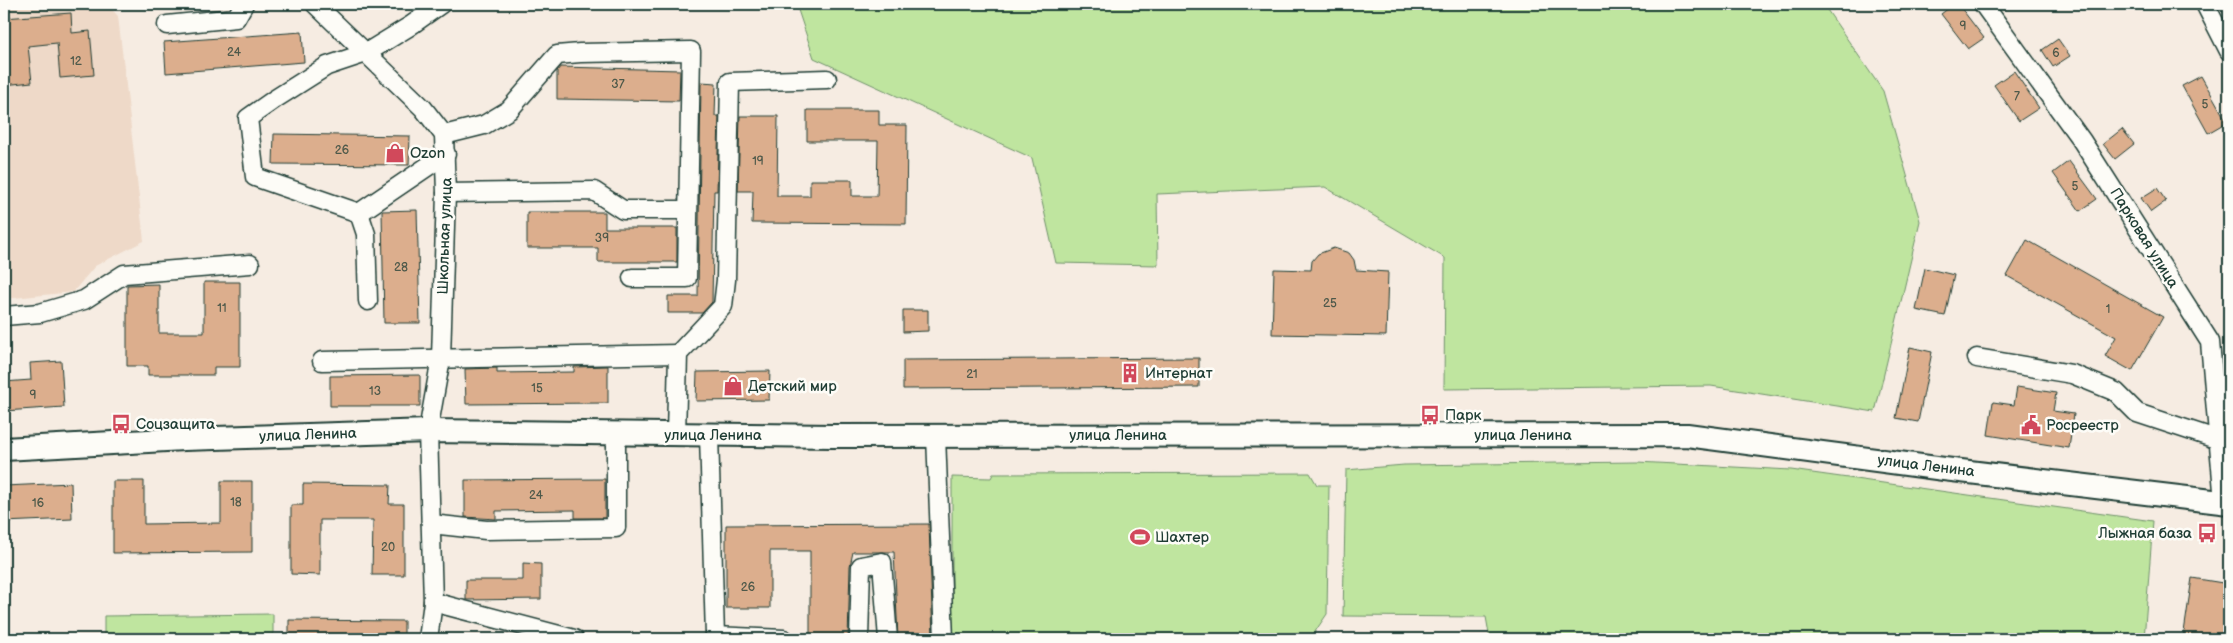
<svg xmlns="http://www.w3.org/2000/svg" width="2233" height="643" font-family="'Balsamiq Sans',sans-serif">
  <rect width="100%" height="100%" fill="#f6ece2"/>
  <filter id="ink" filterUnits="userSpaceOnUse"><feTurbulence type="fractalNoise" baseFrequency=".02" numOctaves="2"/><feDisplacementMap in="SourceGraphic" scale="10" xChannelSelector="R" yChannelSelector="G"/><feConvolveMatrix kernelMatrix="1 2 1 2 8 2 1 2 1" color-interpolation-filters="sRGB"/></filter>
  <g filter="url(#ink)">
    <!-- built -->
    <polygon fill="#eed9c8" points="4,4 107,4 118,16 144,241 95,266 73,292 4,299"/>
    <!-- green -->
    <g fill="#bfe59f" stroke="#6f916a">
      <polygon points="796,4 1823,4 1883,91 1920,221 1875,412 1711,386 1444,389 1445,258 1325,187 1157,194 1158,265 1056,263 1032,158 814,58"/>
      <polygon points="1637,462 1791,470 2153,521 2144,639 1490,639 1486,617 1343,616 1346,470 1404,465"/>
      <polygon points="1310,473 1317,485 1329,485 1327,614 1310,639 952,639 952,477 991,478 993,474"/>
      <polygon points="273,614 273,639 104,639 104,616"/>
    </g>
    <!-- building -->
    <g fill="#dcae8d" stroke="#1f3d34">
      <polygon points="1954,4 1958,4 1984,38 1968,49 1941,14"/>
      <polygon points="71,13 72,33 90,31 94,75 60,78 57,43 28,46 32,82 4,85 4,18"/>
      <polygon points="302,32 304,62 166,73 164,42"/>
      <polygon points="2058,39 2070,56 2053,67 2042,50"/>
      <polygon points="560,67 680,70 679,101 557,99 557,71"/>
      <polygon points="2014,71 2039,108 2019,121 1994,85"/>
      <polygon points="2201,76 2227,122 2208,133 2182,86"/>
      <polygon points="701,82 716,83 715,116 719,116 717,191 714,191 712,302 702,313 668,313 668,296 698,296"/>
      <polygon points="807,110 879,110 879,125 907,125 906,224 752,223 753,191 738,191 740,116 778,116 777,196 810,196 810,180 852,180 852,196 877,196 878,141 807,141"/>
      <polygon points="2122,129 2134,144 2115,159 2103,144"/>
      <polygon points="274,134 410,136 409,165 273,164"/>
      <polygon points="2069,161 2097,199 2080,211 2053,173"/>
      <polygon points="2157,188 2166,201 2151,212 2141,198"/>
      <polygon points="417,210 420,323 384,323 382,211"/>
      <polygon points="527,212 605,212 605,228 677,228 677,262 598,262 598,248 527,248"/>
      <polygon points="2027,240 2163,317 2132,371 2105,356 2116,337 2007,276"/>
      <polygon points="1334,248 1349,253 1354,260 1356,270 1388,272 1386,336 1272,334 1274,269 1311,270 1312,261 1318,254"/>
      <polygon points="1925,268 1954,275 1945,316 1916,310"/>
      <polygon points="204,282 240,282 240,367 214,367 214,375 148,375 148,366 127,366 127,285 159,284 159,333 204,333"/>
      <polygon points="903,310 928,310 928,331 903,332"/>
      <polygon points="1910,347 1932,352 1918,422 1896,418"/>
      <polygon points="1199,358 1199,387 903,389 903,360"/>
      <polygon points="61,361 64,407 4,411 4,382 31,380 30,363"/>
      <polygon points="608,366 608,403 466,404 465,369 497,368 497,373 574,372 574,367"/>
      <polygon points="770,371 769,400 696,401 697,372"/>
      <polygon points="420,375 420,406 330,406 330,376"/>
      <polygon points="2017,387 2056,393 2053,411 2074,414 2069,448 1988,435 1993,402 2014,405"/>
      <polygon points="605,479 605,518 575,518 575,510 496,511 496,519 465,517 465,480"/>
      <polygon points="113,481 144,481 144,524 221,523 221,481 252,481 252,552 113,553"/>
      <polygon points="71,483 72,519 4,522 4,486"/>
      <polygon points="303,484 390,485 389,504 404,504 404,575 372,575 373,520 320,520 320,575 291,574 291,505 303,505"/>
      <polygon points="929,524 933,639 898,639 894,552 853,552 850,566 848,639 810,639 810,551 770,551 770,608 726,608 726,525"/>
      <polygon points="523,563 541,564 541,599 466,600 466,580 523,580"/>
      <polygon points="2192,578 2229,584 2229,639 2183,639"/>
      <polygon points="289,620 404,621 404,639 289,639"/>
    </g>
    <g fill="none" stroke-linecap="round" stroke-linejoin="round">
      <defs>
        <g id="minor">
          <polyline points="315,4 423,108 444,135 446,193 441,358 428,431 433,602 428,639"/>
          <polyline points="1983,4 2082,141 2210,342 2224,502"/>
          <polyline points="2205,4 2229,51"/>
          <polyline points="167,25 236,18 244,4"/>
          <polyline points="444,135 484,125 509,110 557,55 580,53 691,51 687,278 632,278"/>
          <polyline points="446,193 594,191 623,210 687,210"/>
          <polyline points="359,213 446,154"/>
          <polyline points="368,301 366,234 359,213 255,177 248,118 275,99 327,66 366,53 410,26 441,4"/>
          <polyline points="4,316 40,313 84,300 124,274 250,264"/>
          <polyline points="1977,358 2072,374 2116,392 2137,413 2219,440"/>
          <polyline points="322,361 678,354"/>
          <polyline points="676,435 678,354 723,306 726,280 730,82 827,79"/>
          <polyline points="709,435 715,636 784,639"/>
          <polyline points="936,436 944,639"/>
          <polyline points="431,524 486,530 616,528 616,435"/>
          <polyline points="433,602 574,639"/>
          <polyline points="859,639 861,566 882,562 888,639"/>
        </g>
        <polyline id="major" points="4,449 184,439 428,431 833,436 1687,435 1944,469 2229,503"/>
      </defs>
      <!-- minor casing -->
      <use href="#minor" stroke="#1f3d34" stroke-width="21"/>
      <!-- major casing -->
      <use href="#major" stroke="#1f3d34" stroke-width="26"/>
      <!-- minor -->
      <use href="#minor" stroke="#fdfcf7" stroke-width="18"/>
      <!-- major -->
      <use href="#major" stroke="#fdfcf7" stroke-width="22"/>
    </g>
  </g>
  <!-- icons -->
  <defs>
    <symbol id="shop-bare" viewBox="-9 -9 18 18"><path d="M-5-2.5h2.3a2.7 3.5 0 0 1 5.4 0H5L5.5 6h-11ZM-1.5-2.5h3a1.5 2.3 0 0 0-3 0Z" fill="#d1495b" stroke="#fdfcf7" stroke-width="2.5" paint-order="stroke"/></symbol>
    <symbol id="building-bare" viewBox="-9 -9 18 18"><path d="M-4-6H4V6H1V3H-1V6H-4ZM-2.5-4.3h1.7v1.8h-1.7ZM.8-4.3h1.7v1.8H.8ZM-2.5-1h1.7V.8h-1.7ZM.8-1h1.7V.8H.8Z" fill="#d1495b" stroke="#fdfcf7" stroke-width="2.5" paint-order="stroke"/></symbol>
    <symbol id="bus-bare" viewBox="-9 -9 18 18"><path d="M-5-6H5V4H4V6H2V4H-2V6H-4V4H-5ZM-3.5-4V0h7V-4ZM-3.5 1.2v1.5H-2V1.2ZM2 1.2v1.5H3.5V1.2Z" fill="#d1495b" stroke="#fdfcf7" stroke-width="2.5" paint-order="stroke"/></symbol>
    <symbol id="civic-bare" viewBox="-9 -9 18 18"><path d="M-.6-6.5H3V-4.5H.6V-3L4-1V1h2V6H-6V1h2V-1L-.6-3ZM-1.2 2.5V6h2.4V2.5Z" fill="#d1495b" stroke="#fdfcf7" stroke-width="2.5" paint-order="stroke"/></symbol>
    <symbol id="stadium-bare" viewBox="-9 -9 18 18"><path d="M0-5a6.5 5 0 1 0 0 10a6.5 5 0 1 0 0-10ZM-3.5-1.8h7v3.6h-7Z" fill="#d1495b" stroke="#fdfcf7" stroke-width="2.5" paint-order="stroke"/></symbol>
  </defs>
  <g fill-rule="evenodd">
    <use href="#shop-bare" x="381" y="139" width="28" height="28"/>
    <use href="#building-bare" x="1116" y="359" width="28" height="28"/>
    <use href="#shop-bare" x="719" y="372" width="28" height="28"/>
    <use href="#bus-bare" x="1416" y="401" width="28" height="28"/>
    <use href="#bus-bare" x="107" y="410" width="28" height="28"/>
    <use href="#civic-bare" x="2017" y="411" width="28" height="28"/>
    <use href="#bus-bare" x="2193" y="519" width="28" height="28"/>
    <use href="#stadium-bare" x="1126" y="523" width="28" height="28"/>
  </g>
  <g text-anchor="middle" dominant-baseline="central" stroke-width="5" stroke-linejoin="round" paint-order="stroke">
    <!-- number labels -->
    <g font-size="12" fill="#4e594a">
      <text x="1963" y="26">9</text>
      <text x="234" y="52">24</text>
      <text x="2056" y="53">6</text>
      <text x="76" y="61">12</text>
      <text x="618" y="84">37</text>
      <text x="2017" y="96">7</text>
      <text x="2205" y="104">5</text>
      <text x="342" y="150">26</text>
      <text x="758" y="161">19</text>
      <text x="2075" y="186">5</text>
      <text x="602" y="238">39</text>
      <text x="401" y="267">28</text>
      <text x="1330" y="303">25</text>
      <text x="222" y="308">11</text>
      <text x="2108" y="309">1</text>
      <text x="972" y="374">21</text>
      <text x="537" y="388">15</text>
      <text x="375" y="391">13</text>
      <text x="33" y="395">9</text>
      <text x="536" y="495">24</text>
      <text x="236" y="502">18</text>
      <text x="38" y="503">16</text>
      <text x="388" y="547">20</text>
      <text x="748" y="587">26</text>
    </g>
    <!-- poi labels -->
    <g font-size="15" fill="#1f3d34" stroke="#fdfcf7" text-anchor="start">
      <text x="410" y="153">Ozon</text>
      <text x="1145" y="373">Интернат</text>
      <text x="748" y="386">Детский мир</text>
      <text x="1445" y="415">Парк</text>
      <text x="136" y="424">Соцзащита</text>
      <text x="2046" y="425">Росреестр</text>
      <text x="2192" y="533" text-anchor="end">Лыжная база</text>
      <text x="1155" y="537">Шахтер</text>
    </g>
    <!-- street labels -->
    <g font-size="15" fill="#1f3d34" stroke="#fdfcf7">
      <text transform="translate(445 236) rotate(-88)">Школьная улица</text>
      <text transform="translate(2144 238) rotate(58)">Парковая улица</text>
      <text transform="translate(308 435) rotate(-2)">улица Ленина</text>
      <text x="713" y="435">улица Ленина</text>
      <text x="1118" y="435">улица Ленина</text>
      <text x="1523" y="435">улица Ленина</text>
      <text transform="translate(1926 466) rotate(7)">улица Ленина</text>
    </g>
  </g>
  <!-- margin -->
  <rect width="2233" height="643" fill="none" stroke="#fdfcf7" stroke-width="20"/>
  <rect x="10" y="10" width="2213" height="623" fill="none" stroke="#1f3d34" stroke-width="2" filter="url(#ink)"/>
</svg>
